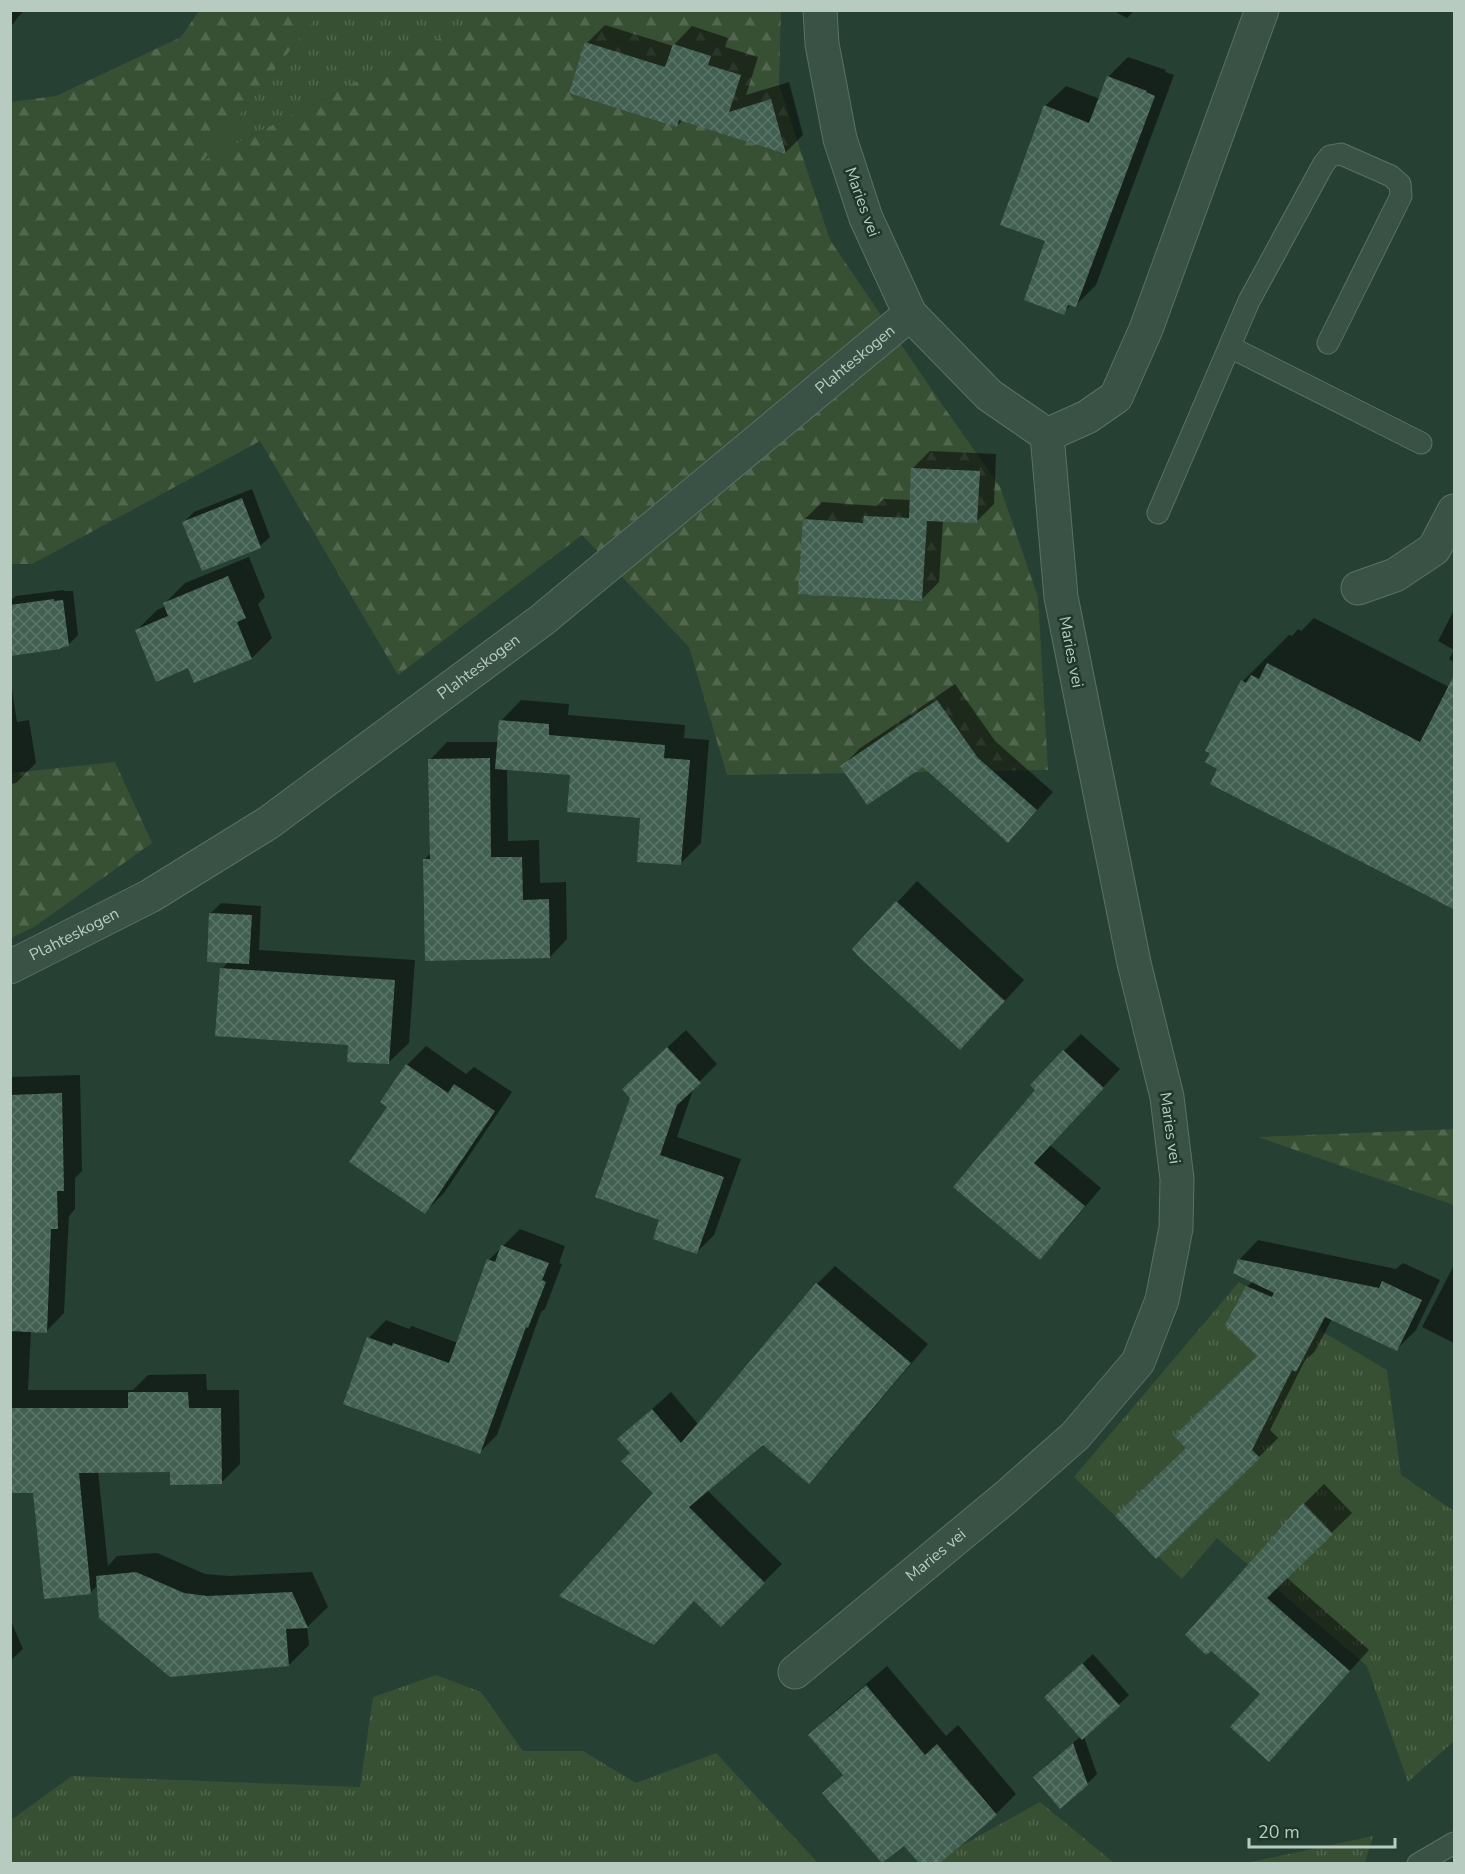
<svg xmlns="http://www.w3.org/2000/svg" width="1465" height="1874" font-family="'Nunito Sans',sans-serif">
  <defs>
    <pattern id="grass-tufts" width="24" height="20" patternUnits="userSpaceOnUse" patternTransform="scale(1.5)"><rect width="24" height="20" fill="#374f33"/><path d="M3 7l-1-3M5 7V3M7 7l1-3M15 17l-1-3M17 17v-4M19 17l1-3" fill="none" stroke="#52674f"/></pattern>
    <pattern id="forest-firs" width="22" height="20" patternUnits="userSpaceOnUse" patternTransform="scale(1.5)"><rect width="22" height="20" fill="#374f33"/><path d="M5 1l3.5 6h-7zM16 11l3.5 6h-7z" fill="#52674f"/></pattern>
    <pattern id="building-cross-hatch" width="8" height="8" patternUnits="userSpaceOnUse" patternTransform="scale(1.5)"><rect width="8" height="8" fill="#426051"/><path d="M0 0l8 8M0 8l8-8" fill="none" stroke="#5b7568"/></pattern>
  </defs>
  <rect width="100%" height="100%" fill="#264133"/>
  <!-- grass -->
  <g fill="url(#grass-tufts)">
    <polygon points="321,11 486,11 481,17 201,162"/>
    <polygon points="1239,1282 1387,1370 1401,1475 1454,1511 1454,1741 1408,1782 1367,1666 1217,1538 1182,1579 1074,1477"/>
    <polygon points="436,1675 481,1692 523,1751 583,1751 636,1783 716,1753 818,1863 11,1863 11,1820 72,1776 360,1787 373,1697"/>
    <polygon points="1040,1802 1114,1863 928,1864"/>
    <polygon points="1373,1836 1365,1863 1246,1863"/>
  </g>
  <!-- forest -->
  <g fill="url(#forest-firs)">
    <polygon points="199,11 321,11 203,161 481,17 486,11 781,11 779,85 830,240 932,390 1000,487 1038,597 1048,770 727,775 689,647 582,535 398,675 260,441 32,564 11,564 10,102 56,96 181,37"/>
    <polygon points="115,762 152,843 34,927 11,938 11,773"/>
    <polygon points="1454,1129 1454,1205 1258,1137"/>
  </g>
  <!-- shadow -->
  <g fill="#0007">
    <polygon points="10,10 25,10 18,17 10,28"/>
    <polygon points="1112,10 1135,10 1127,18"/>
    <polygon points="605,25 673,46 692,26 728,38 725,47 758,57 746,95 789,82 803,135 785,153 683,120 677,126 587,43"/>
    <polygon points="1128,57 1166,70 1165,72 1174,75 1096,285 1076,305 1072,304 1063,313 1047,240 1045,106 1066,86 1100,99 1108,77"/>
    <polygon points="930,451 996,454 994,504 976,522 943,520 939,582 921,600 804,520 822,502 876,506 883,499 911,500 912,469"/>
    <polygon points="252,489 270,537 260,546 184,522 194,512"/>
    <polygon points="249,557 265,597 258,604 272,638 252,658 195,681 189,666 137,630 157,610 166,606 165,603 185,583"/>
    <polygon points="64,590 64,591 73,591 78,635 68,645 10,643 10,601 16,596"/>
    <polygon points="1454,610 1454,662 1449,659 1454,650 1438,641"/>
    <polygon points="1314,618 1449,687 1454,904 1219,768 1243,681 1289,635 1292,636 1298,629 1301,631"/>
    <polygon points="10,677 17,722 29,720 36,763 16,783 10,784"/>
    <polygon points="955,684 995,741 1053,792 1025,824 923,765 842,767 859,749"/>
    <polygon points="521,700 569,704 568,715 685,725 684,738 709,740 701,843 681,863 642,817 572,774 507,768 508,841 539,840 540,883 566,882 567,939 550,957 424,860 432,852 430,760 447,742 499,742 501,721"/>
    <polygon points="917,881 1024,980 980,1028 854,949"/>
    <polygon points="221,903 261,906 259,950 415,960 409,1043 388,1063 350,1044 222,969 229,961 211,913"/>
    <polygon points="686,1030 717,1064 694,1087 677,1137 741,1159 714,1235 696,1253 661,1219 642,1071"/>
    <polygon points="1081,1034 1120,1069 1050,1145 1101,1188 1057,1240 1039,1258 955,1187 1037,1090 1064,1051"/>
    <polygon points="426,1046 466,1074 474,1067 512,1092 444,1193 425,1212 389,1107 407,1065"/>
    <polygon points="80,1075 82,1171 75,1178 75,1209 69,1216 64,1313 46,1332 31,1331 28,1390 133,1390 148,1375 206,1374 207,1390 239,1390 240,1464 221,1483 172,1471 98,1471 108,1566 117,1556 157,1553 205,1574 229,1576 312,1572 328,1607 307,1627 309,1645 289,1665 98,1585 90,1593 34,1491 10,1492 10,1077"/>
    <polygon points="520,1229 565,1246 559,1263 562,1264 545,1309 541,1312 497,1435 480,1452 369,1338 386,1320 409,1329 412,1326 458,1343 489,1260"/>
    <polygon points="1258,1240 1396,1269 1403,1263 1440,1280 1416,1330 1397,1349 1332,1319 1315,1351 1304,1362 1270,1430 1278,1438 1259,1457 1188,1447 1259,1356 1247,1287 1253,1281 1239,1260"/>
    <polygon points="1454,1265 1454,1343 1422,1327"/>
    <polygon points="835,1266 928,1344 827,1463 809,1481 763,1443 707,1490 782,1564 721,1625 655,1493 631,1453 619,1439 671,1392 698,1424 817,1284"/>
    <polygon points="1324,1484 1352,1513 1286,1577 1369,1650 1269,1759 1262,1694 1211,1649 1187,1635 1304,1504"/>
    <polygon points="10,1619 23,1649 10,1661"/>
    <polygon points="1093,1654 1129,1695 1084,1737 1097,1774 1087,1784 1044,1767 1080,1737 1056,1688"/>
    <polygon points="887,1666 946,1736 958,1725 1016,1794 996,1814 937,1864 921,1864 904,1844 824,1793 844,1774 810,1735 830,1715"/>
  </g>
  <!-- building -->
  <g fill="url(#building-cross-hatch)">
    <polygon points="585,42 665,67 673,44 711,56 708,65 741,75 729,112 771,99 786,154 679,120 677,127 569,93"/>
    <polygon points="1107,76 1147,91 1146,92 1155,96 1076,307 1068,305 1064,315 1024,300 1045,241 1000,225 1044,105 1089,123"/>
    <polygon points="911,468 980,471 977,523 927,521 922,601 798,594 803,519 863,523 864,516 909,518"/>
    <polygon points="242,498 261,548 202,571 182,522"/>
    <polygon points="228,576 246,618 237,622 252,659 194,683 188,668 156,682 135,630 168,616 163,603"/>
    <polygon points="54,599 54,601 63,600 69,646 60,648 60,649 10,656 10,605"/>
    <polygon points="1267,663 1420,742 1455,673 1455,910 1210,784 1217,769 1205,762 1210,753 1205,751 1241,680 1246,683 1251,675 1259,679"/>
    <polygon points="937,700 978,758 1037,810 1008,843 923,767 867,805 840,766"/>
    <polygon points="499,720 549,724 549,735 665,745 664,758 690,760 681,865 637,862 640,818 567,812 570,775 495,769"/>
    <polygon points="490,758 491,857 522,857 523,900 549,899 550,958 425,961 423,859 430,859 428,759"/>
    <polygon points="896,901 1005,1001 960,1050 859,957 852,949"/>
    <polygon points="209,913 252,915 249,964 207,962"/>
    <polygon points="220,968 395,980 389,1064 347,1062 348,1045 215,1036"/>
    <polygon points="667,1047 701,1083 677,1105 660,1155 724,1177 697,1254 653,1239 659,1220 595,1197 630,1098 622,1089"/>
    <polygon points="1063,1050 1104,1088 1034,1163 1085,1206 1040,1260 953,1187 1035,1090 1030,1085"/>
    <polygon points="406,1064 448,1093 454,1084 495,1111 425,1214 349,1162 387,1107 380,1102"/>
    <polygon points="62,1093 64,1191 57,1191 58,1229 51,1229 47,1333 10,1331 10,1095"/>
    <polygon points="501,1245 549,1263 542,1280 546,1282 528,1328 526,1327 480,1454 343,1404 367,1337 392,1346 393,1343 449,1363 487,1259 495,1262"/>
    <polygon points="1238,1259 1379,1288 1382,1281 1422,1300 1397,1351 1325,1317 1296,1372 1292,1370 1252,1450 1260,1458 1156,1559 1115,1516 1186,1448 1174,1436 1257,1356 1225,1325 1246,1286 1272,1297 1274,1293 1233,1273"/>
    <polygon points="816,1283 911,1363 809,1484 763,1445 689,1507 765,1583 721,1627 694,1601 654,1645 559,1596 653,1493 621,1461 630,1453 617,1439 652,1409 681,1443"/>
    <polygon points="128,1392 188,1392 189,1408 221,1408 222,1484 170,1485 170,1472 79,1473 91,1594 44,1599 33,1493 10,1493 10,1408 128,1408"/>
    <polygon points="1303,1503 1333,1534 1267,1598 1350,1671 1269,1762 1230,1727 1260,1694 1211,1651 1206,1655 1185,1635"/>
    <polygon points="136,1572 184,1593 207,1596 292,1592 308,1628 286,1629 289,1666 170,1677 99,1618 96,1576"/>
    <polygon points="1082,1663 1120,1706 1082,1740 1044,1697"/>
    <polygon points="866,1685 925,1755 937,1744 997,1815 940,1863 919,1863 904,1846 882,1863 822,1793 843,1775 808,1735"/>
    <polygon points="1073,1743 1088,1785 1060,1809 1033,1777"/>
  </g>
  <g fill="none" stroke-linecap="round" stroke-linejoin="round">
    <defs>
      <g id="service">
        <polyline points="1230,347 1421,443"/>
        <polyline points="1158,513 1249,301 1323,165 1330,156 1341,154 1391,176 1400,184 1401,196 1328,343"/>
        <polyline points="1418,1864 1454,1843"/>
      </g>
      <g id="minor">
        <polyline points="1047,435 1087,417 1116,397 1146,329 1262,10"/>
        <polyline points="1358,588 1395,575 1434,549 1454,511"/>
        <path id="s1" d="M10,967L150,896L268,823L542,620L910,314"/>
        <path id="s2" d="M795,1672L1006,1497L1075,1436L1138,1362L1162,1300L1176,1228L1177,1179L1167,1097L1134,963L1061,597L1047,435L989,395L910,314L866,218L840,139L822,44L820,10"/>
      </g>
    </defs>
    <!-- service casing -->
    <use href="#service" stroke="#5b7166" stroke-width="23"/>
    <!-- minor casing -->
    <use href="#minor" stroke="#5b7166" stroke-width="35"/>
    <!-- service -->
    <use href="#service" stroke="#3a5145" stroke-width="21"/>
    <!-- minor -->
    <use href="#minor" stroke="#3a5145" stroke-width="33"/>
  </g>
  <g text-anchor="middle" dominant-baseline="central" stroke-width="5" stroke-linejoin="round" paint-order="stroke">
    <!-- street labels -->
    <g font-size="16" fill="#b7cbc1" stroke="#1f362a">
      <text transform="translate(862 202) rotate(70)">Maries vei</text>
      <text stroke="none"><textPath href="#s1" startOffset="1044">Plahteskogen</textPath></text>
      <text transform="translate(1071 652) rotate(79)">Maries vei</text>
      <text stroke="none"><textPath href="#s1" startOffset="558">Plahteskogen</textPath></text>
      <text stroke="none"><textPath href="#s1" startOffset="72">Plahteskogen</textPath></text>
      <text transform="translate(1170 1128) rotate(82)">Maries vei</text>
      <text stroke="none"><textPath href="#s2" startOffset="183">Maries vei</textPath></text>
    </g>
  </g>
  <!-- border -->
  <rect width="1465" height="1874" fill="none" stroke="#b7cbc1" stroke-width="24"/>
  <!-- scale -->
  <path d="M1249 1838v9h146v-9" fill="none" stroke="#b7cbc1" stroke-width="3"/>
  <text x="1258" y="1838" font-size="18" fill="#b7cbc1" stroke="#1f362a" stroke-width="4.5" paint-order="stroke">20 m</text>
</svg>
